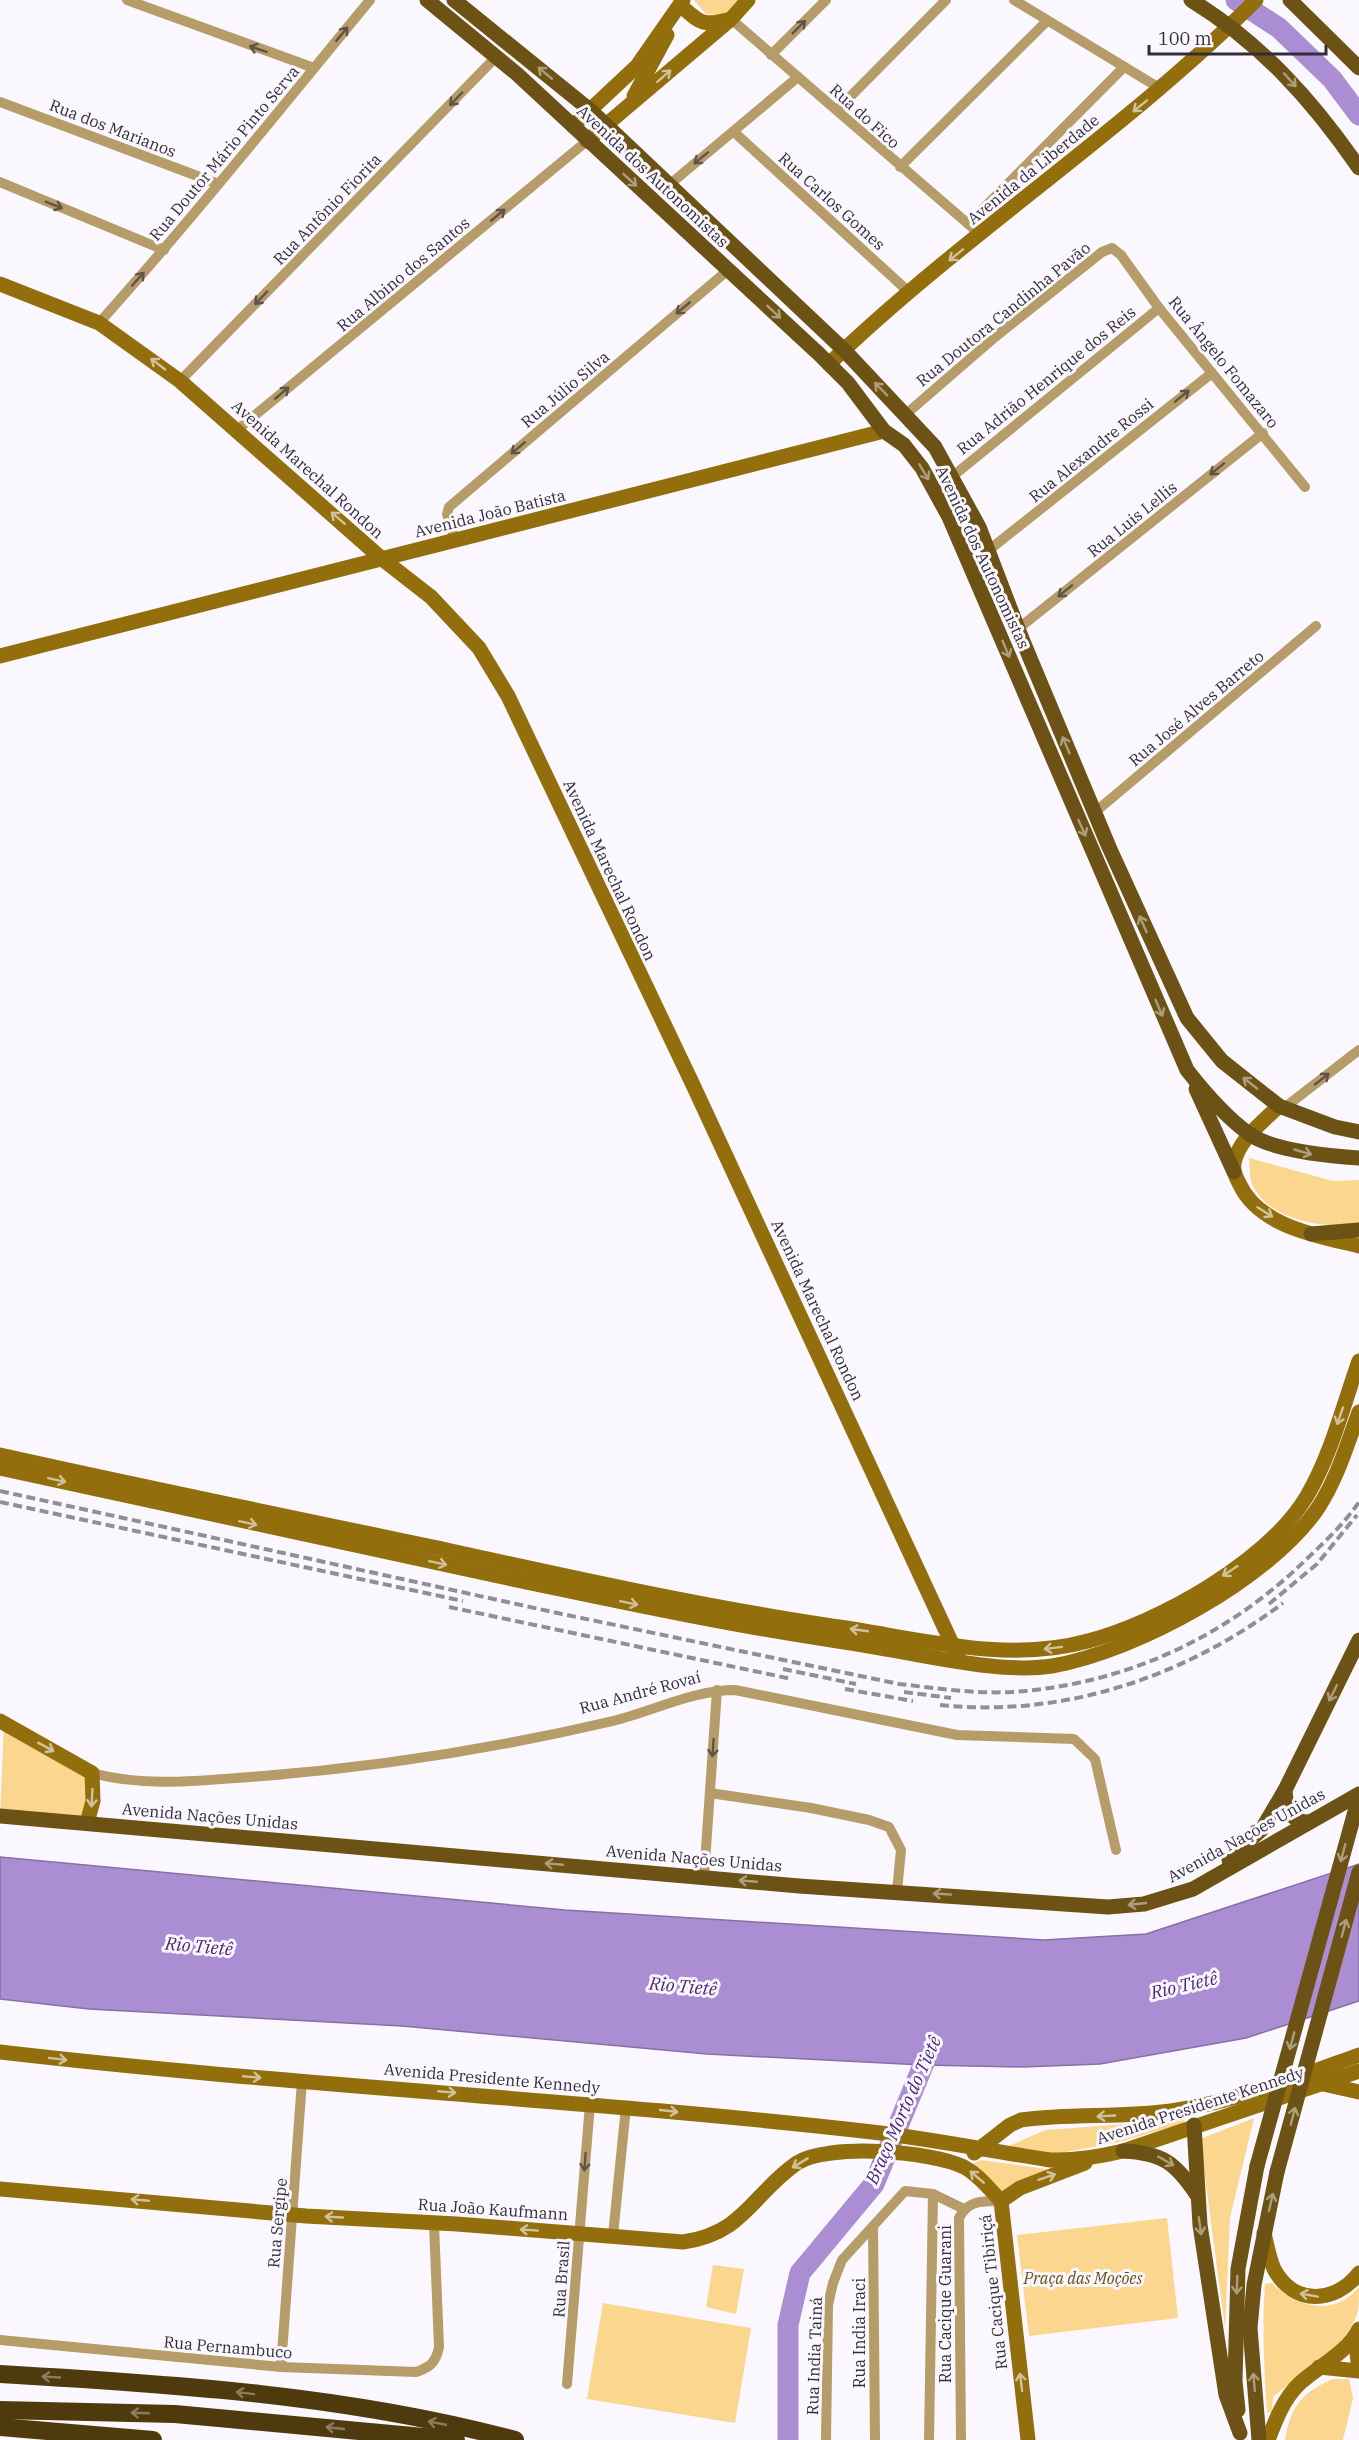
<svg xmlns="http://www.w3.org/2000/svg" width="1359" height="2440" font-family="'IBM Plex Serif',serif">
  <rect width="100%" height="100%" fill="#faf8fe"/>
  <!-- green -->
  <g fill="#fbd68e">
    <polygon points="694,0 740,0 726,16 706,14"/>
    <path d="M1249,1158L1333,1181L1359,1180V1224C1325,1229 1270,1221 1253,1186C1249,1179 1250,1166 1249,1158Z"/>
    <polygon points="4,1724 92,1773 87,1823 0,1816"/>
    <polygon points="1186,2115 1183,2124 1115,2143 1055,2154 1006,2147 1046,2130 1141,2123"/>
    <polygon points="1254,2118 1230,2218 1225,2328 1200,2139"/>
    <polygon points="981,2160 1046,2169 1048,2170 1001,2193 972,2164"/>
    <polygon points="1167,2218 1178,2318 1029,2336 1017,2235"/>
    <polygon points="713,2265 744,2269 736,2314 706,2307"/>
    <path d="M1272,2283C1295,2308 1335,2317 1359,2287C1359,2294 1359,2304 1358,2311C1347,2349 1302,2372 1273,2397L1272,2412L1267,2413C1264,2370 1262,2328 1265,2284Z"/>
    <polygon points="603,2303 751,2328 735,2423 587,2399"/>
    <path d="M1333,2379H1349L1353,2398L1343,2440H1285C1290,2407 1302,2392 1333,2379Z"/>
  </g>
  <!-- water -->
  <polygon fill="#aa8dd2" stroke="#8670a4" stroke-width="1.5" points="0,1857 565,1910 1044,1940 1146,1934 1359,1864 1359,2001 1246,2038 1100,2064 1023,2067 923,2065 707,2054 402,2026 89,2009 0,1999"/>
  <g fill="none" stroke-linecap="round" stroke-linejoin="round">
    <!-- river -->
    <g stroke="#aa8dd2" stroke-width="21">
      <polyline points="1236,0 1279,28 1332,79 1359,115"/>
      <polyline points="788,2440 788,2325 800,2273 874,2184 934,2039"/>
    </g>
    <!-- street -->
    <g stroke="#b59c69" stroke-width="10">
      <polyline points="127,0 314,68"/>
      <polyline points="1014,0 1161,89"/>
      <polyline points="731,19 981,235"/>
      <polyline points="771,55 826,0"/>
      <polyline points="0,102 216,183"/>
      <polyline points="837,110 946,0"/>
      <polyline points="734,132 910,293"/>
      <polyline points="900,167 1047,21"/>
      <polyline points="0,182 164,250"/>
      <polyline points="669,185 798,77"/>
      <polyline points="968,224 1124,67"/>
      <path d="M99,323C193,218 281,108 370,0"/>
      <polyline points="180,381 496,57"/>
      <polyline points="905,415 995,337 1102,252 1112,248 1121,255 1159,308 1305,487"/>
      <polyline points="237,430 587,141"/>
      <polyline points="953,476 1159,308"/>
      <polyline points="455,541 447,514 449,507 727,271"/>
      <polyline points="989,550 1212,373"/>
      <polyline points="1019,628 1263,433"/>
      <polyline points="1094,813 1316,626"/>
      <polyline points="1284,1108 1359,1050"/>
      <path d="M92,1773C144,1787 197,1781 250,1777C372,1768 493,1749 613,1721C653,1711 694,1690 735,1690L957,1735L1074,1739L1095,1759L1116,1850"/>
      <polyline points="710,1793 811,1808 869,1820 889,1827 901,1850 897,1891"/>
      <polyline points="704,1877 717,1690"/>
      <polyline points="873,2226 875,2440"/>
      <polyline points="613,2235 626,2107"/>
      <path d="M0,2340L281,2367L416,2372C431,2367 436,2362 439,2347L434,2224"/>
      <polyline points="281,2367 302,2081"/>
      <polyline points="567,2384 590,2104"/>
      <polyline points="826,2440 828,2305 833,2283 842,2260 905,2191 933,2194 964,2209"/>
      <polyline points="929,2440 933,2194"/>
      <path d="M961,2440L959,2218C968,2200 983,2201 1001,2201"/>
    </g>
    <!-- secondary -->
    <g stroke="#936e0c" stroke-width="15">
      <path d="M680,5C699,21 701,27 727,20"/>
      <polyline points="634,96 667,35"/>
      <polyline points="573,126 637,66 683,0"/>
      <polyline points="587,141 731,19 748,0"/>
      <polyline points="0,284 99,323 180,381 381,558 431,597 479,648 508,696 694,1087 960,1661"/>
      <path d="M829,364C964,234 1124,132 1256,0"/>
      <polyline points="0,656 884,431"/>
      <path d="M1279,1106C1263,1122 1239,1139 1234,1163C1233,1172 1236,1177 1240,1185C1260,1227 1319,1236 1359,1246"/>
      <path d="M0,1455C144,1487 289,1517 433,1547C570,1577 707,1608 846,1628C924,1640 1009,1663 1088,1641C1160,1622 1268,1561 1307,1496C1331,1455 1343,1406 1359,1361"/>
      <path d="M0,1468C166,1503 332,1541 498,1576C613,1600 728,1625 844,1642C904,1650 994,1675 1052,1666C1135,1652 1270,1579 1318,1508C1337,1479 1347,1445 1359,1412"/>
      <polyline points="0,1721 92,1773 93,1801 87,1823"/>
      <path d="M0,2052C290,2086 582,2099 872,2132C932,2139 991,2151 1050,2160C1076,2161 1098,2157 1123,2151L1359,2071"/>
      <polyline points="1323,2084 1359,2092"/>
      <path d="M974,2153L1010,2125L1021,2120C1070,2113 1121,2118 1171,2111C1235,2102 1298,2077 1359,2055"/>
      <path d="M0,2189L306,2216L457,2224L683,2242C745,2233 752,2194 797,2163C827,2143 932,2151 964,2167C979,2175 990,2190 1001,2201L1028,2440"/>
      <polyline points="1001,2201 1020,2188 1085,2163"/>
      <path d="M1264,2233C1267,2245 1269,2258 1274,2269C1294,2306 1335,2304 1359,2273"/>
      <polyline points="1355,2337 1359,2370"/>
      <polyline points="1319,2367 1359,2371"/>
      <path d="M1268,2440C1276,2419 1284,2398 1300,2383C1319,2366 1348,2352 1359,2329"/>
    </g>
    <!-- primary -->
    <g stroke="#6c5214" stroke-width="15">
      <path d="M427,0L517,74L819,354L848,383L884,431L904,445L922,468L949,517L1187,1070C1205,1093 1225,1116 1248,1133C1271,1151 1330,1156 1359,1158"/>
      <polyline points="454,0 590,110 844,350 935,447 979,527 1022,639 1109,847 1187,1018 1222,1061 1279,1106 1335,1127 1359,1132"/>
      <path d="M1191,0C1261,43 1313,101 1359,168"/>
      <polyline points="1290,0 1359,68"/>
      <polyline points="1196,1089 1234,1172"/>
      <polyline points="1311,1234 1359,1230"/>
      <path d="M1285,1790C1286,1807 1289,1822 1309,1822"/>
      <polyline points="0,1816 799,1886 1108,1907 1144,1904 1193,1889 1359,1794"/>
      <polyline points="1229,1860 1262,1829 1285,1790 1359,1640"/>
      <polyline points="1194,2125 1200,2225 1226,2395 1240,2433"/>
      <path d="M1123,2151C1162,2153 1175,2162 1197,2195"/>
      <polyline points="1238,2410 1235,2381 1238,2269 1257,2166"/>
      <polyline points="1259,2440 1250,2328 1254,2285 1277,2172"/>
    </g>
    <!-- highway -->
    <g stroke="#4e3a0d" stroke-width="18">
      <path d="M0,2374C172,2384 348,2395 515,2440"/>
      <polyline points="0,2410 175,2414 456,2440"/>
      <polyline points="0,2427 153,2440"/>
    </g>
    <!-- rail -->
    <g stroke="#918e97" stroke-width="4" stroke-dasharray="9 4.5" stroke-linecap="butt">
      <path d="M0,1491L562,1614L899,1684C936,1688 974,1694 1012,1692C1118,1685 1215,1643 1294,1571C1316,1550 1342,1527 1359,1502"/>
      <polyline points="0,1502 463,1601"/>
      <polyline points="1269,1604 1317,1564 1357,1515"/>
      <polyline points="449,1607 792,1679"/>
      <polyline points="783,1669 856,1684"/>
      <polyline points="845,1689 913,1701"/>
      <polyline points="904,1692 951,1698"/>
      <path d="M940,1705C1063,1718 1185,1677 1283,1603"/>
    </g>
    <!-- primary-bridge -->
    <g stroke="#6c5214" stroke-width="15">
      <polyline points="1257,2166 1359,1797"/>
      <polyline points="1277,2172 1359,1872"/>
    </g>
  </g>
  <!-- one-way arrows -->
  <defs><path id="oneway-shaft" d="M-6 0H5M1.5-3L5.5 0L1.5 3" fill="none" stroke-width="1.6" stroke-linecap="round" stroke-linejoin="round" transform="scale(1.5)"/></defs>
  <g stroke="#60544a">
    <use href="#oneway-shaft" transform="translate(799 27) rotate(-45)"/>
    <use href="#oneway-shaft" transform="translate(342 34) rotate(-50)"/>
    <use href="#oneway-shaft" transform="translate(258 49) rotate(-161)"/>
    <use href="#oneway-shaft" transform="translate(456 99) rotate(134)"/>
    <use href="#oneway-shaft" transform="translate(701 158) rotate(141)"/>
    <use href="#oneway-shaft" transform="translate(54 205) rotate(22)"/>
    <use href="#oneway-shaft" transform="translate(498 215) rotate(-40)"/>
    <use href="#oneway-shaft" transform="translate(138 279) rotate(-48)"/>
    <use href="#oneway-shaft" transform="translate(261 298) rotate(134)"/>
    <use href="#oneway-shaft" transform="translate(683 308) rotate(140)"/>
    <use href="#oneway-shaft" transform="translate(282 393) rotate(-40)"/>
    <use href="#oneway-shaft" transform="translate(1182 396) rotate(-39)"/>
    <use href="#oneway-shaft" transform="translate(518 448) rotate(140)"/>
    <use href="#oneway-shaft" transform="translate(1217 469) rotate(141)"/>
    <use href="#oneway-shaft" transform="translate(1065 591) rotate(141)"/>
    <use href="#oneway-shaft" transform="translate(1322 1079) rotate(-38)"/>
    <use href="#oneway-shaft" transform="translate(713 1748) rotate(94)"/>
    <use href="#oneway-shaft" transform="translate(585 2162) rotate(94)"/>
  </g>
  <g stroke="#ac9d7d">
    <use href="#oneway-shaft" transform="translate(545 73) rotate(-140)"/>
    <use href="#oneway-shaft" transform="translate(1290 80) rotate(48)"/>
    <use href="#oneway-shaft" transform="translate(630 180) rotate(43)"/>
    <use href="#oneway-shaft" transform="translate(774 312) rotate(43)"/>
    <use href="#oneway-shaft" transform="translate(881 389) rotate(-134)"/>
    <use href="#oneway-shaft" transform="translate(924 472) rotate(59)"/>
    <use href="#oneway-shaft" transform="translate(1006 649) rotate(67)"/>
    <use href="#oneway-shaft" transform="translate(1066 745) rotate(-113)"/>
    <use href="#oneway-shaft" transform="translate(1082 828) rotate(66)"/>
    <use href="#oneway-shaft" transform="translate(1143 924) rotate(-114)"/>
    <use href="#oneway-shaft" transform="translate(1159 1008) rotate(67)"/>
    <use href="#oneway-shaft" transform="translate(1250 1083) rotate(-142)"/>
    <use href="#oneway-shaft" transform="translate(1303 1152) rotate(16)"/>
    <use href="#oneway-shaft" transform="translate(1333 1693) rotate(116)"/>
    <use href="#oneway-shaft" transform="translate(1343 1853) rotate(105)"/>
    <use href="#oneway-shaft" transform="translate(554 1864) rotate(-175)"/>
    <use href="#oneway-shaft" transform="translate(748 1881) rotate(-175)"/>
    <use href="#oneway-shaft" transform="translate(942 1894) rotate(-176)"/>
    <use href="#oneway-shaft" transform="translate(1137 1904) rotate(174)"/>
    <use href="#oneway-shaft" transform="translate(1344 1928) rotate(-75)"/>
    <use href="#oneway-shaft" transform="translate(1292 2041) rotate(105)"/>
    <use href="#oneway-shaft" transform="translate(1293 2116) rotate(-75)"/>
    <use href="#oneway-shaft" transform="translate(1166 2161) rotate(30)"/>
    <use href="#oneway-shaft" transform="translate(1271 2202) rotate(-77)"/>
    <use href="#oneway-shaft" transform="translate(1200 2226) rotate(82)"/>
    <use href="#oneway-shaft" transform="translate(1237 2285) rotate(92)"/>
    <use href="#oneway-shaft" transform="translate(1254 2382) rotate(-95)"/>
  </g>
  <g stroke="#d1c19d">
    <use href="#oneway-shaft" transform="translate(664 76) rotate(-41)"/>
    <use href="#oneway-shaft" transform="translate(1140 106) rotate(141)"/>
    <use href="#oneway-shaft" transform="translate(956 255) rotate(141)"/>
    <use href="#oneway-shaft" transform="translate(158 364) rotate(-142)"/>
    <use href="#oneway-shaft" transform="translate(338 518) rotate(-139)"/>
    <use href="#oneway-shaft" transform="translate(1265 1212) rotate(32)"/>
    <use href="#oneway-shaft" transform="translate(1340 1416) rotate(109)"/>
    <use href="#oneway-shaft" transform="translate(57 1480) rotate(12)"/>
    <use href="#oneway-shaft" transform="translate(248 1523) rotate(12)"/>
    <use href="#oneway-shaft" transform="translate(438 1563) rotate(12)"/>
    <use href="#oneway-shaft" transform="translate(1230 1571) rotate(146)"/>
    <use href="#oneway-shaft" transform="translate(629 1603) rotate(12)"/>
    <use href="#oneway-shaft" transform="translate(859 1630) rotate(-172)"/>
    <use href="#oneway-shaft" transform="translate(1053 1648) rotate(173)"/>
    <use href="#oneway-shaft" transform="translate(46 1747) rotate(29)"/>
    <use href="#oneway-shaft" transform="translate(92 1798) rotate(93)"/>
    <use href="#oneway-shaft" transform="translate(58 2059) rotate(7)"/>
    <use href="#oneway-shaft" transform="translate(252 2077) rotate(5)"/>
    <use href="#oneway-shaft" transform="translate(447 2092) rotate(5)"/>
    <use href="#oneway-shaft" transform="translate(669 2111) rotate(6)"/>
    <use href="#oneway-shaft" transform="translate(1106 2116) rotate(177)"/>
    <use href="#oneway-shaft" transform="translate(800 2163) rotate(149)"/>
    <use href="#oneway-shaft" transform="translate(977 2177) rotate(-140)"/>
    <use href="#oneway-shaft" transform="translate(1047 2177) rotate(-19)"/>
    <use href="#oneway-shaft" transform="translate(140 2200) rotate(-175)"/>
    <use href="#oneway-shaft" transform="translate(334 2217) rotate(-177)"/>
    <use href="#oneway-shaft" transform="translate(529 2230) rotate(-176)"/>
    <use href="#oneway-shaft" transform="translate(1309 2295) rotate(-170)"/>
    <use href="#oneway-shaft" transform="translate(1021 2382) rotate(-97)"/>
  </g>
  <g stroke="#8a7c61">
    <use href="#oneway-shaft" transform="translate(51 2377) rotate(-177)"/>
    <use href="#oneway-shaft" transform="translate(245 2393) rotate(-173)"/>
    <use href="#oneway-shaft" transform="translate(140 2413) rotate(-178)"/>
    <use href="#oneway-shaft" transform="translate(437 2423) rotate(-169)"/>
    <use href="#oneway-shaft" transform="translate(335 2428) rotate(-174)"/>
  </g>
  <g text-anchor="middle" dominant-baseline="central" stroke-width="6" stroke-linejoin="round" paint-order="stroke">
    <!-- street labels -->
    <g font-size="16" fill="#322d39" stroke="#faf8fe">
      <text transform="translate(865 116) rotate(42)">Rua do Fico</text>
      <text transform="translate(113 128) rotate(21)">Rua dos Marianos</text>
      <text transform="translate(224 153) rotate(-50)">Rua Doutor Mário Pinto Serva</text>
      <text transform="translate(1033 169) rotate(-39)">Avenida da Liberdade</text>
      <text transform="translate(653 176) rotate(43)">Avenida dos Autonomistas</text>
      <text transform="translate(832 201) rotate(42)">Rua Carlos Gomes</text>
      <text transform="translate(327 209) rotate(-46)">Rua Antônio Fiorita</text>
      <text transform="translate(403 274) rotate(-40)">Rua Albino dos Santos</text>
      <text transform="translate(1003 314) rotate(-39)">Rua Doutora Candinha Pavão</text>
      <text transform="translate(1224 362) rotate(51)">Rua Ângelo Fomazaro</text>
      <text transform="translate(1046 380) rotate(-39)">Rua Adrião Henrique dos Reis</text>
      <text transform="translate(565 389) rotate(-40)">Rua Júlio Silva</text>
      <text transform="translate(1091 450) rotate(-39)">Rua Alexandre Rossi</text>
      <text transform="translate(308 469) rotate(42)">Avenida Marechal Rondon</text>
      <text transform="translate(490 513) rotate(-14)">Avenida João Batista</text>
      <text transform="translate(1132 519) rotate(-39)">Rua Luis Lellis</text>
      <text transform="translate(983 557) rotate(65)">Avenida dos Autonomistas</text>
      <text transform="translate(1196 708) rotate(-40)">Rua José Alves Barreto</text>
      <text transform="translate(610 870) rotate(65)">Avenida Marechal Rondon</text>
      <text transform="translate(818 1310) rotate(65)">Avenida Marechal Rondon</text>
      <text transform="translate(640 1692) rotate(-15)">Rua André Rovaí</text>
      <text transform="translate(210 1816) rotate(5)">Avenida Nações Unidas</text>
      <text transform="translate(1246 1835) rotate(-29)">Avenida Nações Unidas</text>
      <text transform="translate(694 1858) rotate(5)">Avenida Nações Unidas</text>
      <text transform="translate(492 2078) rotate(5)">Avenida Presidente Kennedy</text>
      <text transform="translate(1200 2105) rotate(-18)">Avenida Presidente Kennedy</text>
      <text transform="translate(493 2209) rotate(4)">Rua João Kaufmann</text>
      <text transform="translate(277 2223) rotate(-85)">Rua Sergipe</text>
      <text transform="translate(561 2279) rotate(-86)">Rua Brasil</text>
      <text transform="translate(993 2292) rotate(-96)">Rua Cacique Tibiriçá</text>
      <text transform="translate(945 2304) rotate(-90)">Rua Cacique Guarani</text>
      <text transform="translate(859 2333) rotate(-90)">Rua India Iraci</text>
      <text transform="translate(228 2347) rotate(5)">Rua Pernambuco</text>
      <text transform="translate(814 2356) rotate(-88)">Rua India Tainá</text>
    </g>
    <!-- park labels -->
    <g font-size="16" font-style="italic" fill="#684f15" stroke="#faf8fe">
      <text x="1083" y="2278">Praça das Moções</text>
    </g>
    <!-- water labels -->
    <g font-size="18" font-style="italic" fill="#4c2375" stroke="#faf8fe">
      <text transform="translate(199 1946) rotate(5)">Rio Tietê</text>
      <text transform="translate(1184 1985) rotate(-13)">Rio Tietê</text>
      <text transform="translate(683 1986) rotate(5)">Rio Tietê</text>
      <text transform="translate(903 2110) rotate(-66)">Braço Morto do Tietê</text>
    </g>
  </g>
  <!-- scale -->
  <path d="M1149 45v9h177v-9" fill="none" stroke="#322d39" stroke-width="3"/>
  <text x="1158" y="45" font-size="18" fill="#322d39" stroke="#faf8fe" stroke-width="4.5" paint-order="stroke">100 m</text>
</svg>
